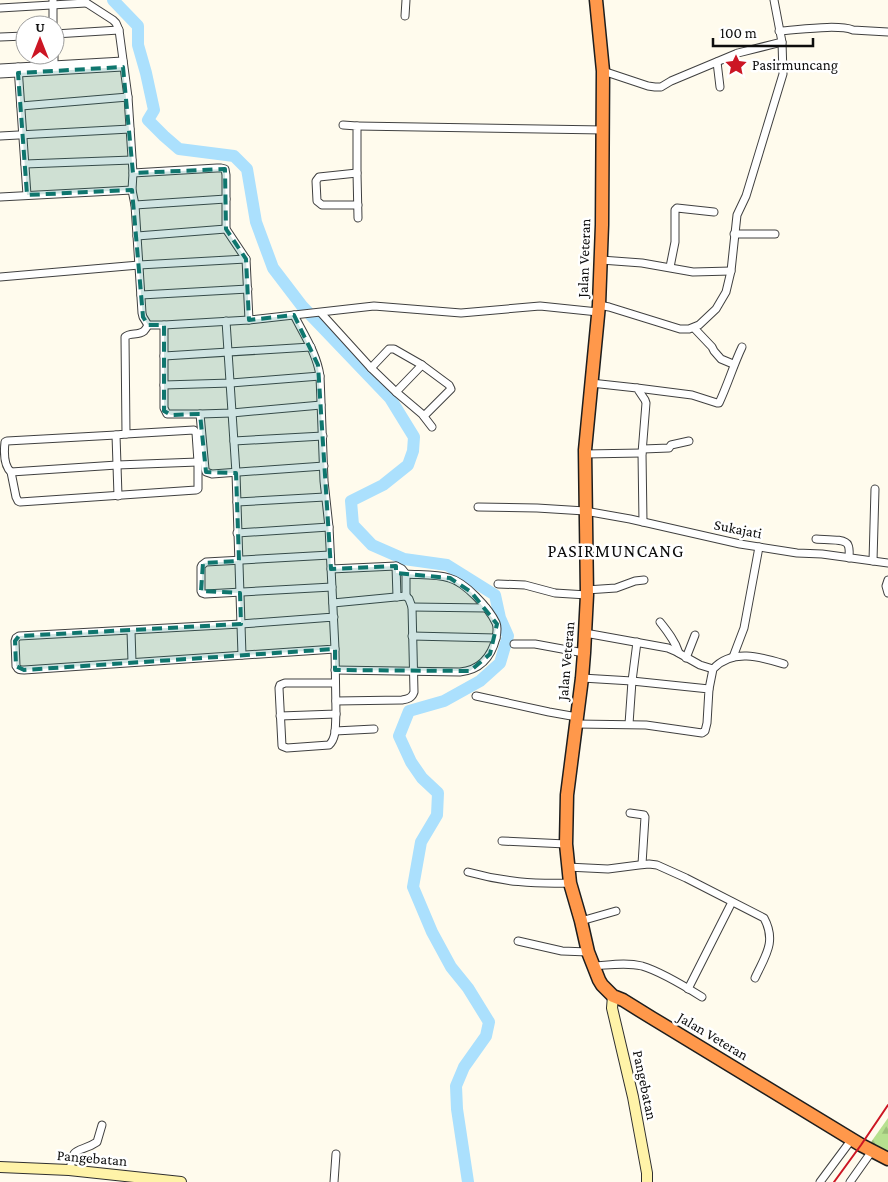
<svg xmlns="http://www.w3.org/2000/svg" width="888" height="1182" font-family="'Crimson Pro',serif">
  <defs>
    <pattern id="forest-firs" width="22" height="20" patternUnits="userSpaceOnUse" patternTransform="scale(1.25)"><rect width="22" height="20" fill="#b6e08f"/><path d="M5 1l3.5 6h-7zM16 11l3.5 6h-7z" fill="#9bbf7a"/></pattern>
  </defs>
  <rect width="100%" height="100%" fill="#fffbed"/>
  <!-- forest -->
  <polygon fill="url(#forest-firs)" points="888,1118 888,1164 864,1152"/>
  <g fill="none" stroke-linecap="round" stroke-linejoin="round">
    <!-- river -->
    <polyline stroke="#abe0fd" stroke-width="12" points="113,0 138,26 138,45 146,73 154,110 148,120 164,136 179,149 234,156 247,169 256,222 273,268 302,306 390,398 414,437 413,451 408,465 383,485 351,501 353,525 372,545 404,559 447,565 495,595 500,618 508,636 500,663 480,681 444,701 409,711 399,736 411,762 422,778 438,793 437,815 421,842 413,887 432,932 451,967 468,988 489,1022 486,1036 464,1067 456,1086 457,1109 468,1182"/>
    <defs>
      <g id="street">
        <polyline points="53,0 53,25"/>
        <polyline points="82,0 113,20 116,23 119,30 128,97 133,173 132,190 135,205 142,313 143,317 148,325 164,325 249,320 374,306 461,313 540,306 598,312"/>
        <polyline points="0,8 86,3"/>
        <polyline points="405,16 406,0"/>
        <path d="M779,31C798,30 837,24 853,30L888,32"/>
        <polyline points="55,34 119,30"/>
        <polyline points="0,37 25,36"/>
        <polyline points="54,55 54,64"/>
        <polyline points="717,62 720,87"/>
        <polyline points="18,67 27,195"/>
        <polyline points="0,68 123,61"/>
        <polyline points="603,71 648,86 655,87 661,87 671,81 738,53 782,42"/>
        <polyline points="0,74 123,67"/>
        <polyline points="21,106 128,97"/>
        <polyline points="343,125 357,126 357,173 358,218"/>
        <polyline points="357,126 604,130"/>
        <polyline points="0,136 130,129"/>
        <polyline points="25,164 132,160"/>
        <polyline points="133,173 217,168 221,168 225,169 226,175 226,229 246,259 249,320"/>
        <polyline points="357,173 319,177 316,181 317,201 322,205 358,205"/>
        <polyline points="0,197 132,190"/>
        <polyline points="135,205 226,199"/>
        <polyline points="734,234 775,234"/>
        <polyline points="137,236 226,229"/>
        <polyline points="601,260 642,263 693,272 731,271"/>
        <polyline points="670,267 675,242 675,210 677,208 714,212"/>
        <polyline points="0,277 139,265 246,259"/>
        <polyline points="141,295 248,289"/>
        <polyline points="599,305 609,307 680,329 689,329 699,325 716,309 726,292 731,271 737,215 746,196 783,74 782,42 774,0"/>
        <polyline points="321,313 371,368 396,392 422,414 432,427"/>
        <path d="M294,315C304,335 317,354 320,376L324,481L329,527L335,649L24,670C20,670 18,670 16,666L15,641L16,638L19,636L241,624L334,617"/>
        <polyline points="226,321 236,473 242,655"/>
        <polyline points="164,325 164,408 167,414 200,414 232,413 321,405"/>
        <polyline points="694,328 712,347 714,351 721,359 733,364"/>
        <polyline points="164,356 311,347"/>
        <polyline points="371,368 389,349 394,349 422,365 449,385 451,389 424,416"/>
        <polyline points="591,383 637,388 645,400 646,403 642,453 643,522"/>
        <polyline points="164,385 231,383 320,376"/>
        <path d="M637,388L692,395L717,403H719C728,384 733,366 742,347"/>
        <polyline points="396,392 422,365"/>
        <polyline points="200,414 205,469 206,472 212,474 324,466"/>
        <path d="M116,435L7,441L5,442C4,451 3,465 11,472L16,497L18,501L20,502L196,490L198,489V462L196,433L194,430L126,434"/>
        <polyline points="234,441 323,436"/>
        <polyline points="643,449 669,448 671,445 689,441"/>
        <polyline points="585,454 642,453"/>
        <polyline points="11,472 117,465 198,462"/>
        <path d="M118,496L116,435L126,434L125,337C130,332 138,336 144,331C146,329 147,327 148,325"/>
        <polyline points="237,502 325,497"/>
        <polyline points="478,507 537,508 585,511 630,519 740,544 797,553 822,554 888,563"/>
        <polyline points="237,533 329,527"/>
        <path d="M816,539C824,540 845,538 848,545C850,549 849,554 849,558"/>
        <polyline points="330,555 206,562 202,565 201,567 201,591 202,593 205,594 332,587"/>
        <polyline points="873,561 875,489"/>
        <polyline points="396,566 397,597"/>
        <path d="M331,569L396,566L402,569L406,574C419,575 437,574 449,578C465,582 489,608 496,623C498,628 497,633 496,638L412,636"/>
        <polyline points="888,580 886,586 888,593"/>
        <polyline points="498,584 525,585 555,593 587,595"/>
        <polyline points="586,590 616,588 635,581 644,580"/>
        <polyline points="406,596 406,574"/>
        <path d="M333,603L406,596L409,599L412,607L414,692C412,698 408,699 402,700L336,701"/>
        <polyline points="412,607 486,608"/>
        <path d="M660,622C668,632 675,641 679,653"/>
        <polyline points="131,631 132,662"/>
        <polyline points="585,633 668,648 675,651 700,665 713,669"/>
        <polyline points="514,644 535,644 584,653"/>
        <polyline points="733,657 744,628 759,547"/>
        <polyline points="686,658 695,635"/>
        <path d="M335,670L460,672C480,670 491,658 496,638"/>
        <path d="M335,683H285L280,685L279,688L282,746L287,748L329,745C337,738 335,724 336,714"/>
        <path d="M709,689L713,669C732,648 761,657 784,664"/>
        <polyline points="476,696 549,712 577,717"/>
        <polyline points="280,716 336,714 335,649"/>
        <polyline points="576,724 646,725 702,733 705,731 707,723 709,689 632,681 582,678"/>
        <polyline points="629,724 632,681 637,642"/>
        <polyline points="335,731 374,729"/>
        <polyline points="630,813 644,815 645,817 642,864"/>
        <polyline points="502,841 566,844"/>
        <path d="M567,867L608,869L639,865L649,864L657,865L686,878L764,918C777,942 765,956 755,978"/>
        <path d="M468,872C504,882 533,884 570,883"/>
        <polyline points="581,921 616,911"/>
        <polyline points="518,941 562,951 588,952"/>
        <path d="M594,966C610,965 626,962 642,966C659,971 686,987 702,997"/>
        <polyline points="688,989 732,902"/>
        <path d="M71,1170C70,1145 81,1153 97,1142L102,1125"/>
        <polyline points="334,1182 336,1154"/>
        <polyline points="820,1182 852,1139"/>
        <polyline points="850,1182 872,1151"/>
      </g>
      <g id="secondary">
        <polyline points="613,996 612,1008 633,1097 647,1173 647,1182"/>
        <polyline points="0,1167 69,1170 181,1182"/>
      </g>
      <polyline id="highway" points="596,0 603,71 602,225 599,305 585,450 587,595 584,653 582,678 567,795 566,844 570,883 581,921 588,952 599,980 602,985 613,996 623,1000 652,1018 861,1145 888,1159"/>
    </defs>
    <!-- street casing -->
    <use href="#street" stroke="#404040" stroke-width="9"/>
    <!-- secondary casing -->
    <use href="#secondary" stroke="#2f2f2f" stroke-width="12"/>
    <!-- highway casing -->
    <use href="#highway" stroke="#1e1e1e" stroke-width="15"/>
    <!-- street -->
    <use href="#street" stroke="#fff" stroke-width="7"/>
    <!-- secondary -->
    <use href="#secondary" stroke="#fff3a8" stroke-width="10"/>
    <!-- highway -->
    <use href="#highway" stroke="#ff984b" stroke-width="12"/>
    <!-- rail -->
    <polyline stroke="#cc1624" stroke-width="2" points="834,1182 861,1145 888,1105"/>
  </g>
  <!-- marked area -->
  <path fill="#0f766e" fill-opacity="0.2" stroke="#0f766e" stroke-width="4" stroke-dasharray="10 6" stroke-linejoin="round" d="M123,67L133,173L225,169L226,229L246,259L249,320L294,315L318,365L331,569L396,566V573L450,578L471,592L497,624L490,654L470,671L335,670V649L24,670L16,666L15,641L19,636L241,624L240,593L201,591L203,563L239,561L236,473L206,472L200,414L171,415L164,411V325H148L143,317L132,190L27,195L18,73Z"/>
  <!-- icons -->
  <defs>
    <symbol id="sight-bare" viewBox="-9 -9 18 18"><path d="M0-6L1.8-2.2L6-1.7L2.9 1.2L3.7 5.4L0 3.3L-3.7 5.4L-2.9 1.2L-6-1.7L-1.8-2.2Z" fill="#cc1624" stroke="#fff" stroke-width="2.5" paint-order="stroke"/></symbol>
  </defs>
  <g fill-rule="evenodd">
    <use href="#sight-bare" x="720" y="49" width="32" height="32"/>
  </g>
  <g text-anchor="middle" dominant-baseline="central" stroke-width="5" stroke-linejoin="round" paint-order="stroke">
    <!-- poi labels -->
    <g font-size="15" fill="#0d0d0d" stroke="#fff" text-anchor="start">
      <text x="752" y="65">Pasirmuncang</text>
    </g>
    <!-- street labels -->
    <g font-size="15" fill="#0d0d0d" stroke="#fff">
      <text transform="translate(584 258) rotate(-88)">Jalan Veteran</text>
      <text transform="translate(738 529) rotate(11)">Sukajati</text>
      <text transform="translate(566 661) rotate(-85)">Jalan Veteran</text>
      <text transform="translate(713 1036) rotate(31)">Jalan Veteran</text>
      <text transform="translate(645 1085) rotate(78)">Pangebatan</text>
      <text transform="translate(92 1158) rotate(5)">Pangebatan</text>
    </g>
    <!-- quarter labels -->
    <g font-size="18" letter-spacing="1" fill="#0d0d0d" stroke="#fff">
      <text x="616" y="551">PASIRMUNCANG</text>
    </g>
  </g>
  <!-- north arrow -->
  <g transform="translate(40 40)"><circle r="24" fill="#ffffff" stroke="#9e9e9e"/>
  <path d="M0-4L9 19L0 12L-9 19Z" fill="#cc1624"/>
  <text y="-8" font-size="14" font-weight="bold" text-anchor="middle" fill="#0d0d0d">U</text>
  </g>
  <!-- scale -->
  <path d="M713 38v8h100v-8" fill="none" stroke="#0d0d0d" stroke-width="2.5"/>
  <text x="720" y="38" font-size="15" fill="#0d0d0d" stroke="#ffffff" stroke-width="4" paint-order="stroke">100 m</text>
</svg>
